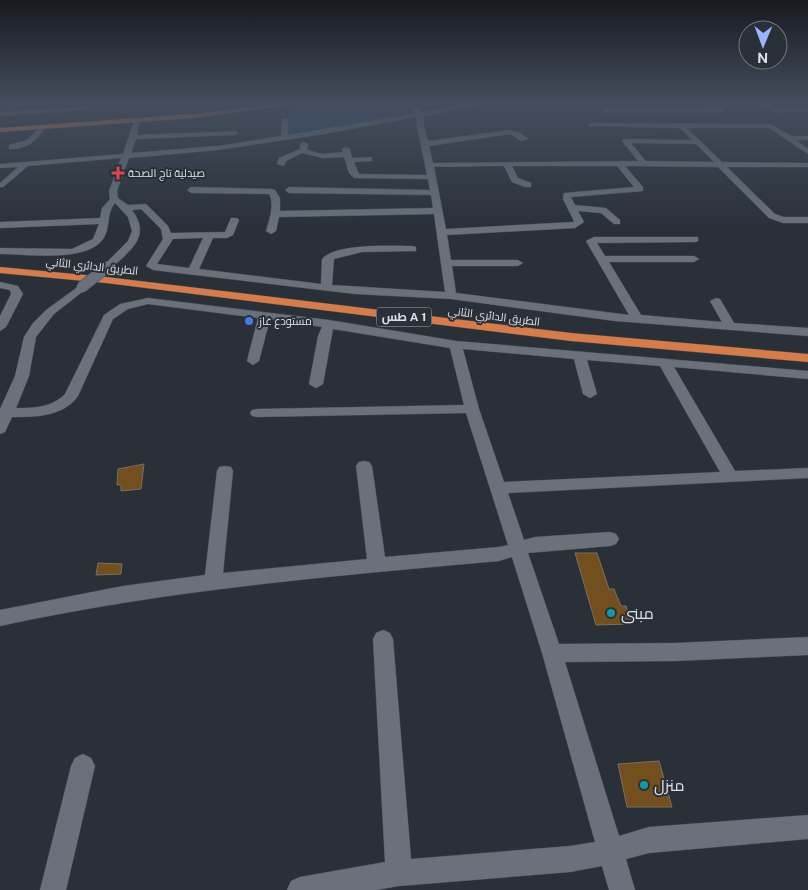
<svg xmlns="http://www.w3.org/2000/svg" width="808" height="890" font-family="'Public Sans',Cairo,sans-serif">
  <rect width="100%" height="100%" fill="#2a3038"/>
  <!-- green -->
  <polygon fill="#1f4771" points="314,103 397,103 416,114 285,135 290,106"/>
  <!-- building -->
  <g fill="#724f1c" stroke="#777067">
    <polygon points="144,464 141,489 121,491 121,485 117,485 118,469"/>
    <polygon points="575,553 597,553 609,589 614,589 621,606 626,606 632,624 596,625"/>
    <polygon points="98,563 122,564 121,574 96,575"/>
    <polygon points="659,761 672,807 627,807 618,764"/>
  </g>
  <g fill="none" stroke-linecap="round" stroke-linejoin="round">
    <defs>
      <g id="minor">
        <path d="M403,103H411L423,112L471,103H486L424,116V127L428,141L510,130L518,132L529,139L522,141L510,134L429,146L433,163L638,161L622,141L623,139L692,140L680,128L589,126L588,125L591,123L770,124L791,136H808V140H796L808,149V154L769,128H687L722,162L808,163V167H727L775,214L784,217H808V223H783L769,218L718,167L625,166L643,187V191L571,197L575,205L606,208L620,220V224H614L601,213L578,211L584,222L575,228L447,235L451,260H518L523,263L518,266H452L456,293L629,315L586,241L594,237H698V241L695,242L597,243L605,256H694L699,259L694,262H609L641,315L722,322L710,301L716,298L720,299L734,323L808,328V336L615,321L451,299L355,294L153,270L146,266L163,239L161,229L141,209L132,210C152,237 130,250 111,269L107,270L102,267L128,241L132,231L128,217L115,203C106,213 111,228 103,239C86,263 27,254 0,254V248L72,249L93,239L99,224L0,228V222L100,218L102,208L110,199L109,191L121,158L28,166L3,187H0V183L18,167L0,168V164L123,154L134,121L137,119L140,121L137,135L236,131L239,133L236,135L136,139L131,153L218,146L281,136L282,120L285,118L288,120V135L417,113ZM417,117V127L427,175L359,174L354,162L372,161V157L352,158L350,149L346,147L342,149L343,152L323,154L307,150L308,144L304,142L300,144V149L279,158L277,164L284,166L286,161L302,153L323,158L344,157L349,173L354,178L428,179L430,190L289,187L285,190L289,193L431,195L433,208L280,211V198L275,190L272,189L191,187L187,190L191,193L269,194C275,204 269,221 266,231L271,234L276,231L279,217L434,214L445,292L332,285L334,259L362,252L416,251V247L412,246C391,246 336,243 322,259L321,284L199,269L213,238H227L233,235L239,220L237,218H231L225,232L171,233L168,226L146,204L128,205L118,198L117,191L129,158L218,150L318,135ZM631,143L696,144L714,162L646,161ZM504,166L512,182L525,187H531V183L518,178L512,166H617L634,187L564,193L563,199L574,221L573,222L446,229L434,167ZM203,238L189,268L157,264L173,239Z"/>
        <polygon points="707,103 715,103 724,110 721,112 604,112 601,110 604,108 714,108"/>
        <polygon points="757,103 766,103 776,108 808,107 808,111 775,112"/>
        <polygon points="86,107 87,108 84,110 0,116 0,112"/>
        <path d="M40,127L45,128C37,141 25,150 9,149V145L27,140Z"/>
        <polygon points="0,282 18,286 23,294 6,327 0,331 0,316 11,294 10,290 0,288"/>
        <path d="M82,284L87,287L86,289L54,314L36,337L29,376L16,408C34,408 51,408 65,394L104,315L120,304L148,298L329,320L456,341L808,371V379L674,367L735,471L808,468V478L508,493L524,540L535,537L610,532L616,534L619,539L616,544L610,546L528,553L559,644L675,643L808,637V655L675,661L565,662L619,836L649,827L808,815V839L649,853L626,859L635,890H609L602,866L570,872L399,886L376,890H287L291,881L300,877L385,862L373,639L376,633L383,630L390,633L393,639L411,859L570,846L595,842L542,653L512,557L499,561C331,576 165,590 0,626V610L123,586L205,575L217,471L219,467L225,466L231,467L233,471L223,573L367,559L356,466L359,462L364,461L369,462L372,466L385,557L499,547L508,545L466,413L257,417L252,416L250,413L252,410L257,409L464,405L450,348L333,329L323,384L316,388L309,384L318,336L322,327L270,319L259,361L253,365L247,361L258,318L148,304L128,309L113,319L78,396C63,417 35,417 12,417L5,432L0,434V409L15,376L24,337L33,323L46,310ZM463,349L574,359L583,394L590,398L597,394L587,360L660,366L720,472L504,482L479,409Z"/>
        <polygon points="83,754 91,758 95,766 66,890 40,890 71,766 75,758"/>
      </g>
      <g id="highway">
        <polygon points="281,103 301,103 194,118 0,132 0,128 194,114"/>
        <polygon points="0,267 106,277 571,333 808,354 808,362 571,341 106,283 0,273"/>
      </g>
    </defs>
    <!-- minor casing -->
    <use href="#minor" stroke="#474c53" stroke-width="1"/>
    <!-- highway casing -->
    <use href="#highway" stroke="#474c53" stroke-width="1"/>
    <!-- minor -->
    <use href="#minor" fill="#6a717a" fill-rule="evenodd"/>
    <!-- highway -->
    <use href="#highway" fill="#d77c48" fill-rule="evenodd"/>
    <defs>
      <polyline id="minor-bridge" points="82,287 107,267"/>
    </defs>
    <!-- minor-bridge casing -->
    <use href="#minor-bridge" stroke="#474c53" stroke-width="12" stroke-linecap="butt"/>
    <!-- minor-bridge -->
    <use href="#minor-bridge" stroke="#6a717a" stroke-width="11"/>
  </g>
  <!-- sky -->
  <linearGradient id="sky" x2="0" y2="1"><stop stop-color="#171a1f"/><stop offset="0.45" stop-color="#444e5e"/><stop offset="1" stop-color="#444e5e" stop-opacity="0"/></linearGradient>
  <rect width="808" height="228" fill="url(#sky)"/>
  <!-- markers -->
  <path fill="#e0444e" stroke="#2a3038" stroke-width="2" d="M115.5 165.5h5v5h5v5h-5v5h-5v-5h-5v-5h5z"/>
  <circle fill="#3f7fe0" stroke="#2a3038" stroke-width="2" cx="249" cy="321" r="5"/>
  <g fill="#0f9aa8" stroke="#2a3038" stroke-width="2">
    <circle cx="611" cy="613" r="5"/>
    <circle cx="644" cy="785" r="5"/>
  </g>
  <g text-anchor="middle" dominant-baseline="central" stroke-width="4" stroke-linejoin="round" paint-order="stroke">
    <!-- far-poi labels -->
    <g font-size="11" fill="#dde1e6" stroke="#2a3038" text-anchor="start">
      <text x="128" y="173">صيدلية تاج الصحة</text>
      <text x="259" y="321">مستودع غاز</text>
    </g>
    <!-- far-street labels -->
    <g font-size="11" fill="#dde1e6" stroke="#2a3038">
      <text transform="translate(92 266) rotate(6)">الطريق الدائري الثاني</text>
      <text transform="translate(494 316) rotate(7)">الطريق الدائري الثاني</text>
    </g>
    <!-- shield labels -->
    <rect fill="#2a3038" stroke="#a7acb2" stroke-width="1" x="376.5" y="307.5" width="55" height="19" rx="4"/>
    <g font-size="12" font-weight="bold" fill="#dde1e6">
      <text x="404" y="317">طس A 1</text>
    </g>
    <!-- near-poi labels -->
    <g font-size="16" fill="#dde1e6" stroke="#2a3038" text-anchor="start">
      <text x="621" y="613">مبنى</text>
      <text x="654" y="785">منزل</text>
    </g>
  </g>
  <!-- north arrow -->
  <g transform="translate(763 45) rotate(181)"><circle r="24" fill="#2a3038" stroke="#72777e"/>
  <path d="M0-4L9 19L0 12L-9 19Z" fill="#9bb4fd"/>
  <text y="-8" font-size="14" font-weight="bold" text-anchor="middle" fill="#dde1e6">N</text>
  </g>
</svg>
